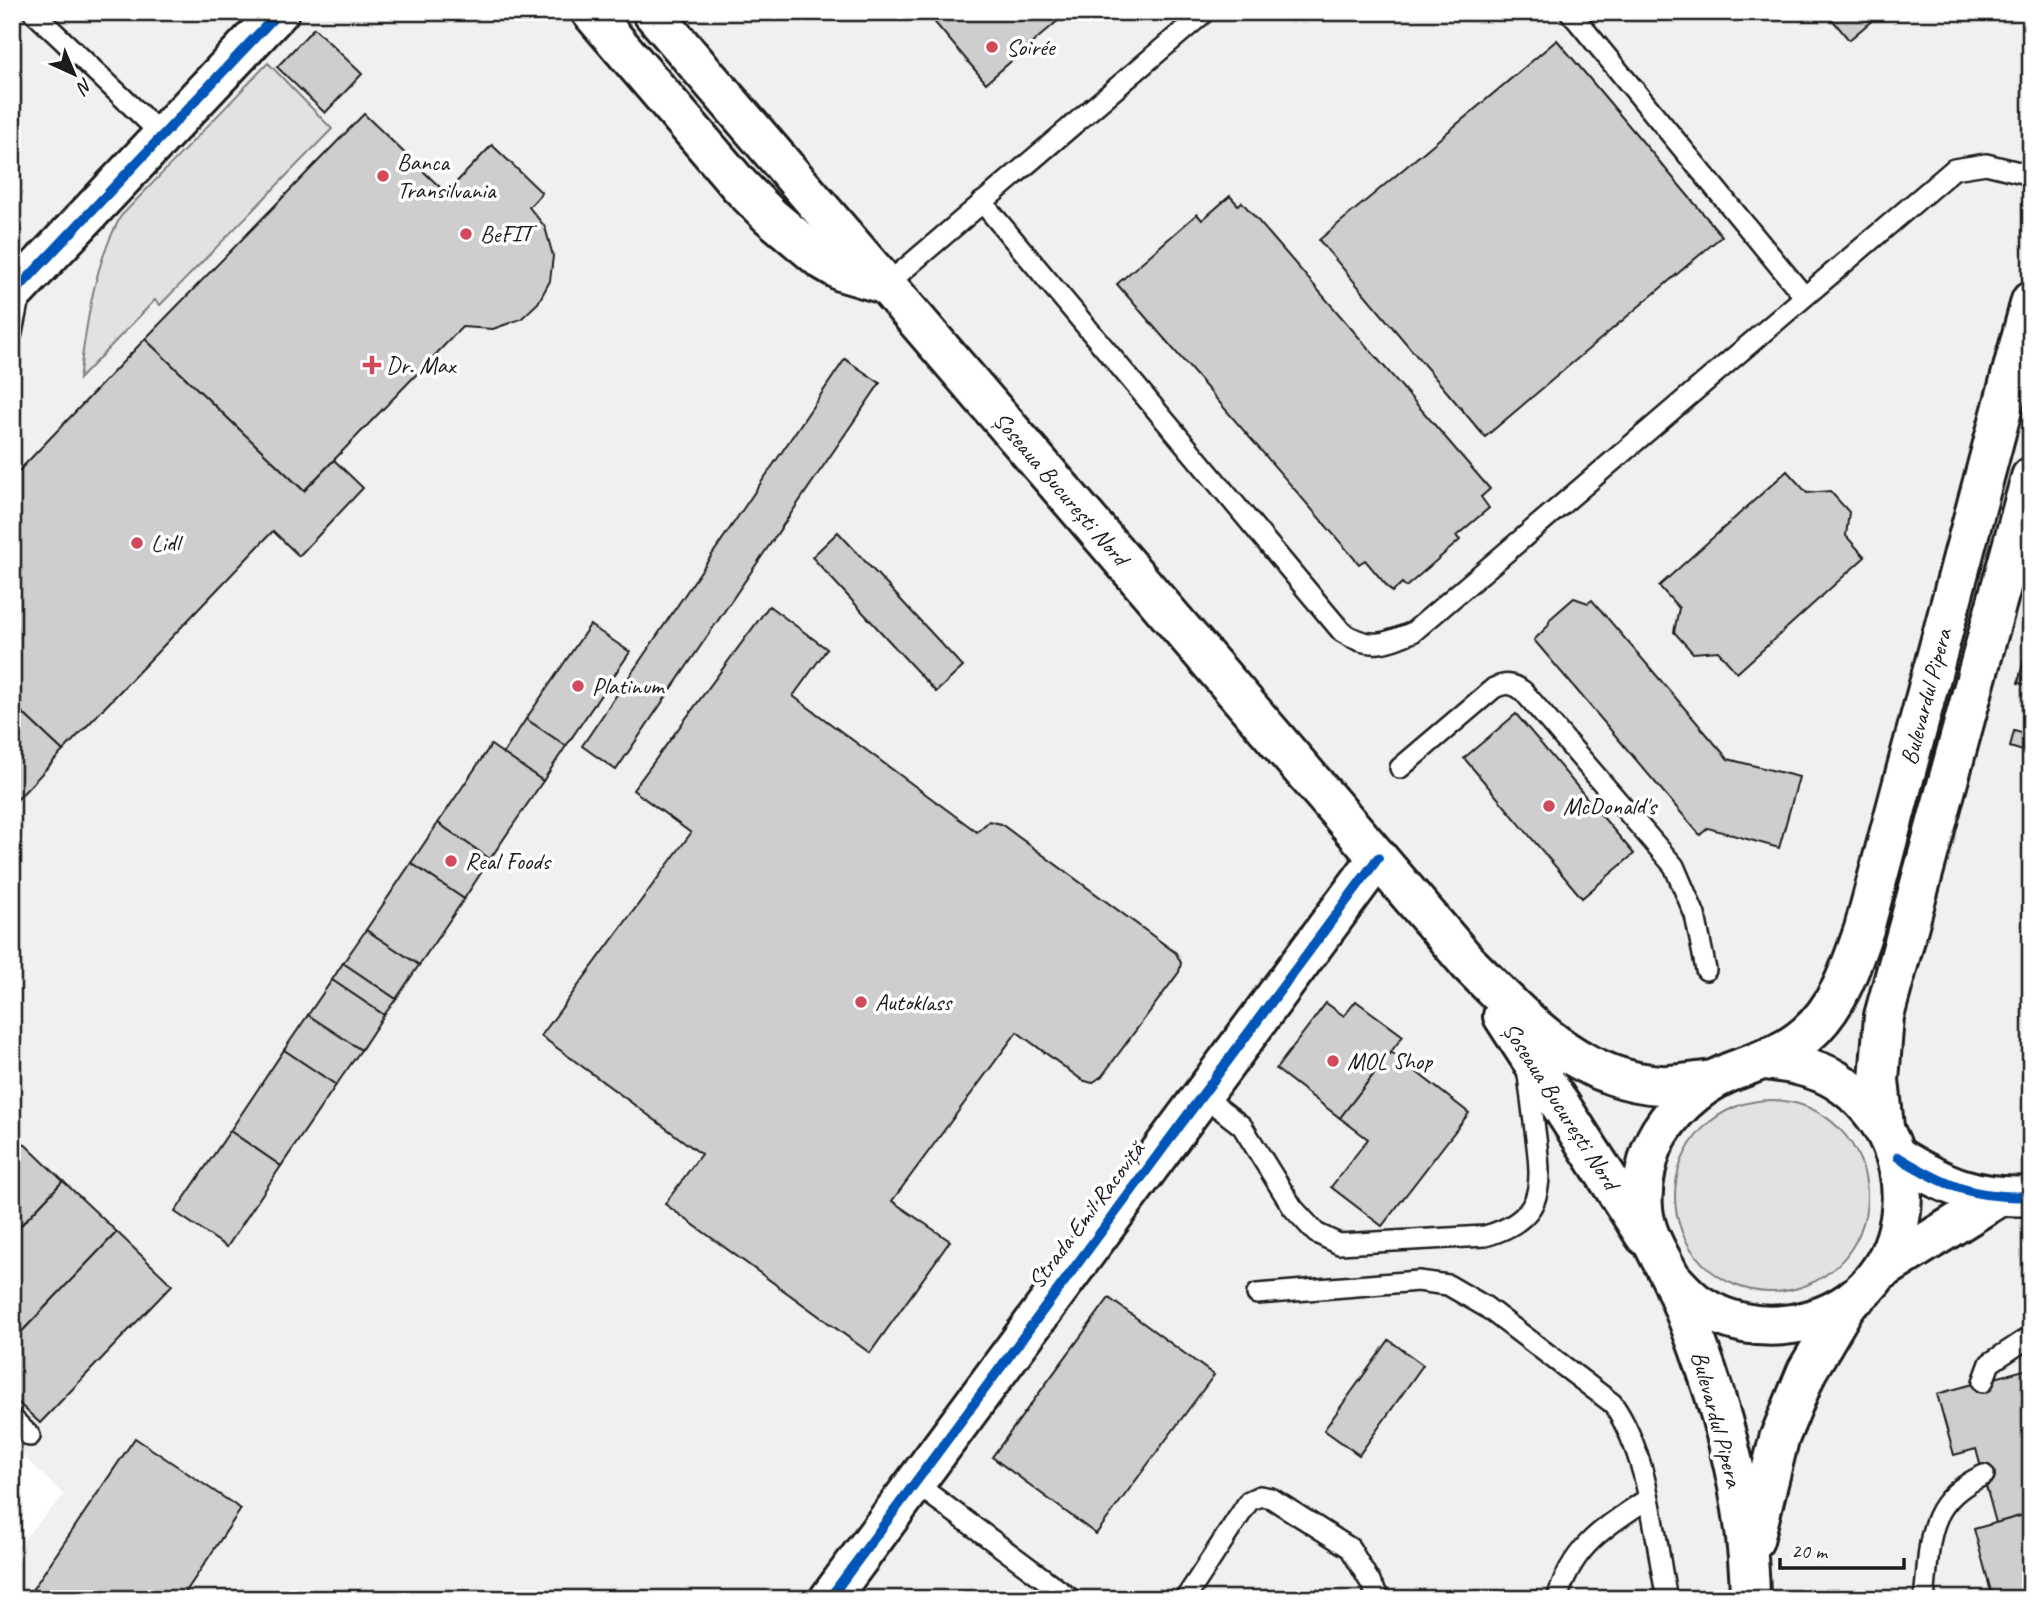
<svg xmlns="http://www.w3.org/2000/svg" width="2043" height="1611" font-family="Caveat,sans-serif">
  <rect width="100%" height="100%" fill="#fff"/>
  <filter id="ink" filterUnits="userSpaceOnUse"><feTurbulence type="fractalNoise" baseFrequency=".0143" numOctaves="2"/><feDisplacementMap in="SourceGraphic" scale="14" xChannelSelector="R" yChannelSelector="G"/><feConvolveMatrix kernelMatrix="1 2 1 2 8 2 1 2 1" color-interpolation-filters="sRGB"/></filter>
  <g filter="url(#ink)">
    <!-- built -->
    <polygon fill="#f0f0f0" points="12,12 2031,12 2031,1599 12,1599 12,1552 64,1495 12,1445"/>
    <!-- green -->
    <g fill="#e2e2e2" stroke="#7f7f7f" stroke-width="2">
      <path d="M268,63L332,129L160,305L155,300L79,379C87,323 93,266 121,216Z"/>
      <circle cx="1771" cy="1196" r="96"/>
    </g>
    <!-- building -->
    <g fill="#cecece" stroke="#1c1c1c" stroke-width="2">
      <polygon points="926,12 1068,12 986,83"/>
      <polygon points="1826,12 1882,12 1849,40"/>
      <polygon points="314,28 362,74 325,113 277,67"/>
      <polygon points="1557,40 1722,236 1485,437 1319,240"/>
      <polygon points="364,114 446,193 492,145 542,193 529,207 545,227 553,256 550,281 538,303 521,319 493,329 462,327 304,491 145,339"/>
      <polygon points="1230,196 1238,205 1242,202 1490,489 1481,497 1489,508 1456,536 1460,540 1406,587 1402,583 1392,592 1365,560 1359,564 1117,284 1197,214 1202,220"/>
      <polygon points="145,339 304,491 334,460 363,488 299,556 273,531 63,751 12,703 12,478"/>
      <polygon points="845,359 880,383 616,770 582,746"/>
      <polygon points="1787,471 1807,493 1830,491 1849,512 1846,536 1865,557 1737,673 1718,651 1693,653 1674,632 1679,608 1659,586"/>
      <polygon points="838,532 963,667 936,692 812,557"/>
      <polygon points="1574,598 1588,603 1592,600 1728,759 1799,777 1779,848 1708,828 1700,835 1534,640 1548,626 1550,619"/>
      <polygon points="769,606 827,649 793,696 977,832 989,821 1001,824 1176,953 1181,963 1179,972 1102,1076 1092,1083 1082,1080 1017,1032 892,1201 950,1241 870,1353 665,1204 701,1154 541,1036 691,833 633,790"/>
      <polygon points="590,625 630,652 566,746 526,719"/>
      <polygon points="2027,648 2031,649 2031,686 2018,683"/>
      <polygon points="12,703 63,751 14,803 12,802"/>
      <polygon points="1516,714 1634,854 1582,898 1464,758"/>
      <polygon points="526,719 566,746 543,781 503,754"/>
      <polygon points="2014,731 2030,735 2026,752 2010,747"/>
      <polygon points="491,745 543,781 490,859 438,823"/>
      <polygon points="438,823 490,859 464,899 411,863"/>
      <polygon points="411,863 464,899 419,965 366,930"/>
      <polygon points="366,930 419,965 396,999 343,963"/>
      <polygon points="343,963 396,999 384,1015 332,980"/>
      <polygon points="332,980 384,1015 361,1050 308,1015"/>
      <polygon points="1356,1001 1403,1036 1340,1118 1276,1069 1326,1003 1344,1016"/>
      <polygon points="308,1015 361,1050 336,1085 284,1050"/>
      <polygon points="284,1050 336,1085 281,1166 230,1131"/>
      <polygon points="1391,1052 1469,1113 1382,1226 1331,1187 1368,1139 1340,1118"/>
      <polygon points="230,1131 281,1166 227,1247 175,1212"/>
      <polygon points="12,1132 63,1181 12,1235"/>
      <polygon points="63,1181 117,1232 12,1342 12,1235"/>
      <polygon points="117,1232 172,1285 40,1423 12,1397 12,1342"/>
      <polygon points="1109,1298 1214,1375 1096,1534 992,1457"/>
      <polygon points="1389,1340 1423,1365 1359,1455 1324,1430"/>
      <polygon points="2031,1368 2031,1513 1996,1523 1976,1449 1954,1455 1937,1394"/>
      <polygon points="135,1438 241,1509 181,1599 26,1599"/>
      <polygon points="2031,1513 2031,1599 1993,1599 1974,1529"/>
    </g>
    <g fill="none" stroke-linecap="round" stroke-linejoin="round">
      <defs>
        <g id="service">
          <polyline points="33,12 163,136"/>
          <polyline points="1570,12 1804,296"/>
          <path d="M982,202L1342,632C1370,650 1384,644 1413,632L1954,169L1986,164L2031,175"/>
          <polyline points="886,285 1205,12"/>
          <polyline points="12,333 21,288"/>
          <path d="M1400,768L1494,688C1505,683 1513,683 1523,691L1674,866L1695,915L1706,970"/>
          <path d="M1202,1095L1242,1126L1293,1208L1316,1233L1339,1244L1485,1236C1542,1220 1543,1190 1536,1138C1533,1115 1530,1091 1527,1067"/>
          <path d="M1257,1294L1418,1281L1448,1285L1486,1307L1612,1403C1650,1457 1654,1535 1667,1599"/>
          <polyline points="1983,1382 1990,1363 2031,1336"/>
          <polyline points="12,1418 30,1436"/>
          <polyline points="915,1483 1071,1599"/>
          <polyline points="1185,1599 1249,1501 1260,1496 1271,1498 1350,1548 1380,1599"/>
          <path d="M1557,1599C1573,1545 1603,1529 1647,1499"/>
          <path d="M1924,1599C1931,1542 1924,1502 1984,1475"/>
        </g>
        <g id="minor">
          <polyline points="12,295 279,12"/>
          <path d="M1898,1157C1946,1186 1974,1199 2031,1196"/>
          <polyline points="1879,1272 1997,1198"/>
        </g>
        <polyline id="tertiary" points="829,1599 1378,858"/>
        <g id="secondary">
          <polyline points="591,12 740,186 770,216 821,259 843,272 884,284"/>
          <path id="s1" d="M652,12L1469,964C1524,1018 1577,1080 1660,1085C1677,1086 1696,1082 1713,1080"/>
          <path id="s2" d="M1503,1016L1645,1236"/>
          <polyline points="1884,1127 1879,1080 1884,1016 2031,477"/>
          <path d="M1673,1280C1681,1288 1690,1299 1700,1305C1727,1323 1761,1329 1792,1324C1917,1305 1940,1146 1836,1080C1815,1067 1789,1063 1765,1060"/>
          <polyline points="1754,1540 1779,1439 1807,1371 1846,1305"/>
          <path id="s3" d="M1750,1599C1749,1514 1727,1425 1698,1346C1690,1324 1682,1303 1673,1282C1661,1257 1646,1237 1643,1209C1641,1185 1647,1153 1660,1132C1678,1103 1707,1079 1741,1068C1765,1059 1787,1052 1806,1035C1838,1008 1851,967 1864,929L2031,301"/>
        </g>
      </defs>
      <!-- service casing -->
      <use href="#service" stroke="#1c1c1c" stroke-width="24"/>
      <!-- minor casing -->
      <use href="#minor" stroke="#1c1c1c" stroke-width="44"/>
      <!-- tertiary casing -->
      <use href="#tertiary" stroke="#1c1c1c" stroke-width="44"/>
      <!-- secondary casing -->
      <use href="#secondary" stroke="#1c1c1c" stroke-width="44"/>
      <!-- service -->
      <use href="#service" stroke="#fff" stroke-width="19"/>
      <!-- minor -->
      <use href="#minor" stroke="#fff" stroke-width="38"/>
      <!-- tertiary -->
      <use href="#tertiary" stroke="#fff" stroke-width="38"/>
      <!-- secondary -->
      <use href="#secondary" stroke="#fff" stroke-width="38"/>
      <defs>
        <g id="cycleway">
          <polyline points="12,295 279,12"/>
          <path d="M1898,1157C1946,1186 1974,1199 2031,1196"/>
          <polyline points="829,1599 1378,858"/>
        </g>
      </defs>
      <!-- cycleway casing -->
      <use href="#cycleway" stroke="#fff" stroke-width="15"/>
      <!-- cycleway -->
      <use href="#cycleway" stroke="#0057b8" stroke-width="10"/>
    </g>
  </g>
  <!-- markers -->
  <g fill="#d1495b" stroke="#fff" stroke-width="2.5">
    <circle cx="992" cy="47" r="7"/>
    <circle cx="383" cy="176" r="7"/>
    <circle cx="466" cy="234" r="7"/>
    <path d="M368.5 354.5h7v7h7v7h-7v7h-7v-7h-7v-7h7z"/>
    <circle cx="137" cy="543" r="7"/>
    <circle cx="578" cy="686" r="7"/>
    <circle cx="1549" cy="806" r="7"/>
    <circle cx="451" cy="861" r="7"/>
    <circle cx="861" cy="1002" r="7"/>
    <circle cx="1333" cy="1061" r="7"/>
  </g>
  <g text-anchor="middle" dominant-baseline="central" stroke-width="7" stroke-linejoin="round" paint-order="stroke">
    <!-- poi labels -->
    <g font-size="24" fill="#1c1c1c" stroke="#fff" text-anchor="start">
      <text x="1006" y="47">Soirée</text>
      <text x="397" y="162">Banca<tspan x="397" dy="28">Transilvania</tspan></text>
      <text x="480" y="234">BeFIT</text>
      <text x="386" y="365">Dr. Max</text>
      <text x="151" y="543">Lidl</text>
      <text x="592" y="686">Platinum</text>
      <text x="1563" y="806">McDonald's</text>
      <text x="465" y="861">Real Foods</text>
      <text x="875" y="1002">Autoklass</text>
      <text x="1347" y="1061">MOL Shop</text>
    </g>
    <!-- street labels -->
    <g font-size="24" fill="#1c1c1c" stroke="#fff">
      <text stroke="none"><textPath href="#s1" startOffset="628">Șoseaua București Nord</textPath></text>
      <text stroke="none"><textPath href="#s3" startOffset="1029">Bulevardul Pipera</textPath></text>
      <text stroke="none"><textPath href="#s2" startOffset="107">Șoseaua București Nord</textPath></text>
      <text transform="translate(1086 1215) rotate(-53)">Strada Emil Racoviță</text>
      <text transform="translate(1717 1419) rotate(75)">Bulevardul Pipera</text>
    </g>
  </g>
  <!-- margin -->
  <rect width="2043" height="1611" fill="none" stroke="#fff" stroke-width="42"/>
  <rect x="21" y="21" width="2001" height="1569" fill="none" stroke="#1c1c1c" stroke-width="2.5" filter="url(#ink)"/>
  <!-- north arrow -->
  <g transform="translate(74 74) rotate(136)" stroke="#ffffff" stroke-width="5" paint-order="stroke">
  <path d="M0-5L12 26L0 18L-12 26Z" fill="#1c1c1c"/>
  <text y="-10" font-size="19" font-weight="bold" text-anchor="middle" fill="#1c1c1c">N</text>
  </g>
  <!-- scale -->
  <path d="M1780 1558v10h124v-10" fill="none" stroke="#1c1c1c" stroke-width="3.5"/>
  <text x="1791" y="1558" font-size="21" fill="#1c1c1c" stroke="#ffffff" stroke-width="5" paint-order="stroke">20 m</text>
</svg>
